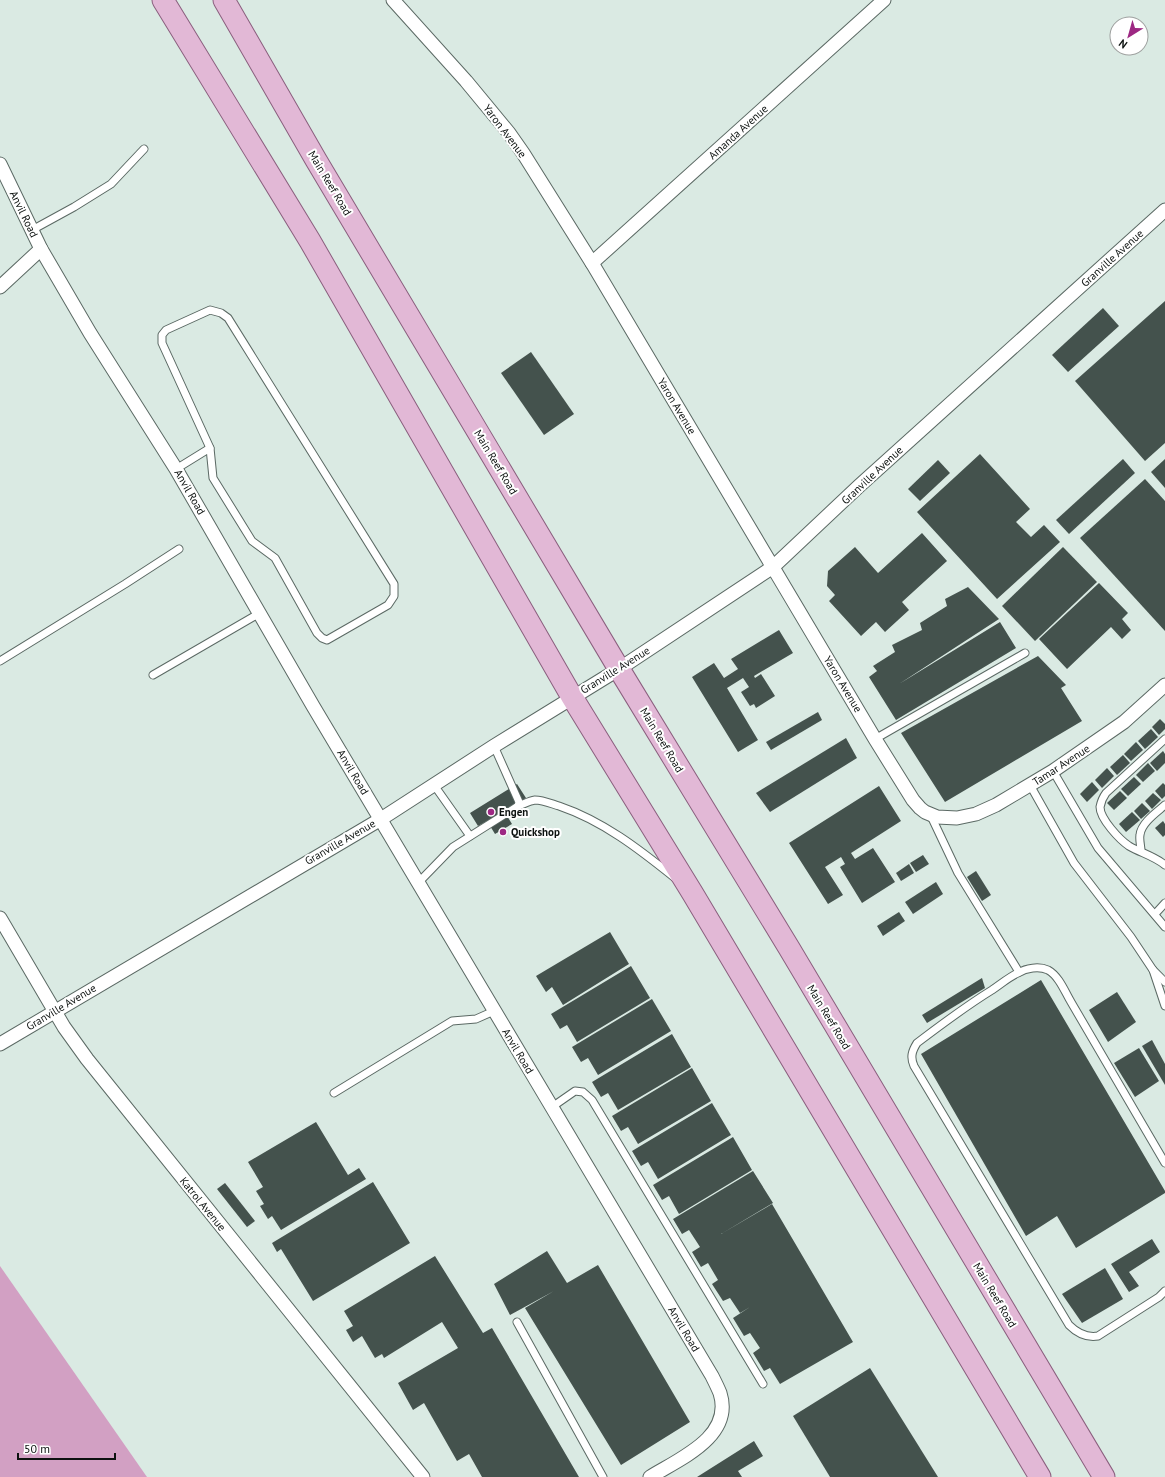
<svg xmlns="http://www.w3.org/2000/svg" width="1165" height="1477" font-family="'PT Sans',sans-serif">
  <rect width="100%" height="100%" fill="#daeae3"/>
  <!-- green -->
  <polygon fill="#d2a0c3" points="0,1266 147,1477 0,1477"/>
  <!-- building -->
  <g fill="#44524d">
    <polygon points="1165,301 1165,443 1145,461 1075,381"/>
    <polygon points="1103,308 1119,326 1068,372 1052,355"/>
    <polygon points="531,352 574,414 544,435 501,373"/>
    <polygon points="980,454 1030,509 1016,522 1031,537 1044,525 1060,542 997,599 917,512"/>
    <polygon points="1123,459 1135,473 1069,534 1056,520"/>
    <polygon points="1165,459 1165,488 1151,472"/>
    <polygon points="938,460 950,473 920,501 908,489"/>
    <polygon points="1145,479 1165,501 1165,631 1080,538"/>
    <polygon points="922,533 947,561 902,602 909,610 885,632 876,622 861,636 829,601 835,595 827,586 828,571 855,547 878,573"/>
    <polygon points="1063,547 1097,582 1035,641 1002,606"/>
    <polygon points="1099,583 1128,613 1122,619 1131,630 1122,639 1111,627 1067,669 1039,639"/>
    <polygon points="968,587 999,619 899,684 1000,622 1016,648 896,720 869,677 877,671 873,666 895,652 892,645 922,630 920,623 947,606 945,599"/>
    <polygon points="779,630 793,653 754,676 755,678 761,674 775,696 756,708 754,704 750,706 741,692 749,687 743,678 727,688 758,740 738,752 692,677 714,663 724,678 738,669 731,659"/>
    <polygon points="1038,656 1066,685 1061,688 1082,721 945,802 901,733"/>
    <polygon points="818,712 822,720 771,750 766,742"/>
    <polygon points="1160,719 1165,724 1165,729 1159,735 1152,727"/>
    <polygon points="1151,729 1158,737 1145,749 1138,741"/>
    <polygon points="846,738 857,758 770,812 756,793"/>
    <polygon points="1136,742 1143,750 1131,761 1124,754"/>
    <polygon points="1163,751 1165,754 1165,763 1157,771 1150,763"/>
    <polygon points="1123,755 1130,763 1117,775 1110,767"/>
    <polygon points="1148,763 1155,771 1143,782 1136,775"/>
    <polygon points="1107,768 1114,776 1102,788 1095,780"/>
    <polygon points="1134,777 1141,784 1128,796 1121,789"/>
    <polygon points="1092,782 1099,790 1087,802 1080,794"/>
    <polygon points="1163,783 1165,785 1165,796 1162,799 1155,791"/>
    <polygon points="517,784 526,798 504,811 512,824 495,834 487,821 478,826 470,813"/>
    <polygon points="879,786 901,821 851,853 855,859 873,848 895,882 862,903 840,867 845,864 841,857 825,867 843,895 828,904 789,843"/>
    <polygon points="1120,791 1127,798 1114,810 1107,803"/>
    <polygon points="1153,793 1161,800 1152,809 1145,801"/>
    <polygon points="1142,803 1150,811 1141,819 1134,811"/>
    <polygon points="1132,812 1140,820 1126,832 1119,824"/>
    <polygon points="1163,821 1165,824 1165,835 1163,837 1155,828"/>
    <polygon points="923,855 929,864 916,872 910,863"/>
    <polygon points="909,864 914,873 901,881 896,873"/>
    <polygon points="976,871 991,895 982,901 967,877"/>
    <polygon points="936,882 943,894 913,914 905,902"/>
    <polygon points="899,912 905,921 883,936 877,926"/>
    <polygon points="610,932 629,964 563,1005 552,987 546,992 536,976"/>
    <polygon points="631,966 650,998 577,1042 567,1025 560,1029 551,1014"/>
    <polygon points="982,978 985,988 927,1023 922,1015"/>
    <polygon points="1041,980 1165,1191 1165,1193 1076,1248 1057,1216 1026,1236 921,1054"/>
    <polygon points="1117,992 1136,1022 1108,1042 1089,1010"/>
    <polygon points="652,999 671,1031 598,1075 588,1058 581,1062 572,1047"/>
    <polygon points="672,1034 691,1067 618,1110 608,1093 601,1097 592,1082"/>
    <polygon points="1152,1040 1165,1064 1165,1085 1142,1046"/>
    <polygon points="1139,1048 1159,1081 1135,1097 1114,1063"/>
    <polygon points="692,1068 711,1101 638,1144 628,1127 621,1131 612,1116"/>
    <polygon points="712,1103 731,1135 658,1179 648,1162 641,1166 632,1151"/>
    <polygon points="316,1122 348,1175 359,1168 366,1179 281,1230 272,1216 268,1219 260,1206 264,1204 256,1191 263,1187 248,1162"/>
    <polygon points="733,1137 752,1170 679,1214 669,1196 662,1200 653,1185"/>
    <polygon points="753,1171 773,1203 721,1234 772,1204 853,1342 780,1384 770,1368 764,1371 753,1353 760,1348 750,1333 744,1336 733,1318 750,1307 740,1313 730,1298 723,1301 712,1284 718,1280 708,1263 701,1267 692,1252 700,1247 689,1230 682,1234 673,1219"/>
    <polygon points="373,1182 410,1243 313,1301 281,1249 277,1252 272,1243"/>
    <polygon points="225,1183 255,1221 247,1227 217,1189"/>
    <polygon points="1152,1239 1160,1252 1129,1272 1139,1286 1129,1292 1111,1264"/>
    <polygon points="547,1251 567,1283 598,1265 690,1422 621,1465 525,1308 554,1291 510,1315 494,1284"/>
    <polygon points="435,1256 483,1333 492,1328 579,1477 482,1477 469,1454 457,1461 424,1403 413,1410 398,1383 458,1348 442,1322 384,1358 382,1354 375,1358 362,1336 353,1342 346,1330 353,1326 344,1311"/>
    <polygon points="1105,1268 1123,1299 1082,1323 1062,1294"/>
    <polygon points="870,1368 938,1477 830,1477 793,1416"/>
    <polygon points="754,1441 763,1456 738,1471 742,1477 697,1477"/>
  </g>
  <g fill="none" stroke-linecap="round" stroke-linejoin="round">
    <defs>
      <g id="service">
        <polyline points="32,230 74,207 111,184 144,149"/>
        <polygon points="210,310 221,313 228,318 394,584 394,596 388,605 327,640 322,638 317,633 275,558 252,541 213,478 210,448 162,343 162,335 166,330"/>
        <polyline points="176,469 210,448"/>
        <polyline points="0,661 125,584 179,549"/>
        <polyline points="153,675 260,613"/>
        <polyline points="875,739 1025,653"/>
        <path d="M1165,739L1106,793C1103,797 1101,802 1100,807C1100,819 1120,840 1129,846C1141,853 1154,856 1165,865"/>
        <polyline points="1053,771 1098,848 1165,927"/>
        <polyline points="434,785 470,836"/>
        <polyline points="1030,785 1074,863 1131,937 1153,970 1165,1006"/>
        <path d="M518,806C524,804 529,801 535,800C543,800 552,804 559,806C603,821 639,849 675,878"/>
        <polyline points="931,816 958,873 1019,972"/>
        <path d="M1141,851C1141,846 1139,840 1140,835C1141,823 1157,812 1165,805"/>
        <polyline points="418,883 453,847 518,806 519,802 494,746"/>
        <polyline points="1155,914 1165,903"/>
        <polyline points="1153,970 1165,982"/>
        <polyline points="334,1093 452,1021 476,1019 494,1011"/>
        <polyline points="552,1107 575,1091 583,1092 592,1100 763,1384"/>
        <path d="M1165,1163L1071,1002C1065,992 1059,976 1048,970C1039,966 1026,968 1018,973C1009,977 1001,984 992,990C966,1006 942,1024 917,1043C912,1051 910,1057 914,1066L1069,1325C1077,1333 1086,1338 1098,1336L1159,1297L1165,1291"/>
        <polyline points="517,1322 603,1477"/>
      </g>
      <g id="minor">
        <polyline points="393,0 466,81 509,133 523,153 592,263 875,739 913,800 920,808 925,812 937,817 957,818 976,814 996,805 1053,771 1124,722 1165,685"/>
        <path d="M0,164L41,249L90,333L176,469L313,706L712,1376C715,1382 718,1388 720,1393C734,1437 679,1459 650,1477"/>
        <polyline points="592,263 884,0"/>
        <polyline points="0,287 41,249"/>
        <polyline points="0,918 64,1027 87,1059 423,1477"/>
        <polyline points="0,1044 381,819 494,746 619,669 773,567 859,486 1165,210"/>
      </g>
      <g id="primary">
        <polyline points="163,0 310,241 572,697 693,894 1040,1477"/>
        <polyline points="224,0 316,160 619,669 789,948 1104,1477"/>
      </g>
    </defs>
    <!-- service casing -->
    <use href="#service" stroke="#5b6964" stroke-width="9"/>
    <!-- minor casing -->
    <use href="#minor" stroke="#5b6964" stroke-width="15"/>
    <!-- primary casing -->
    <use href="#primary" stroke="#8a5f7e" stroke-width="23"/>
    <!-- service -->
    <use href="#service" stroke="#fff" stroke-width="7"/>
    <!-- minor -->
    <use href="#minor" stroke="#fff" stroke-width="13"/>
    <!-- primary -->
    <use href="#primary" stroke="#e2b8d6" stroke-width="21"/>
  </g>
  <!-- markers -->
  <g fill="#9d2883" stroke="#fff" stroke-width="1.5">
    <circle cx="491" cy="812" r="4"/>
    <circle cx="503" cy="832" r="4"/>
  </g>
  <g text-anchor="middle" dominant-baseline="central" stroke-width="4" stroke-linejoin="round" paint-order="stroke">
    <!-- street labels -->
    <g font-size="11" fill="#0d1210" stroke="#fff">
      <text transform="translate(505 131) rotate(53)">Yaron Avenue</text>
      <text transform="translate(738 132) rotate(-42)">Amanda Avenue</text>
      <text transform="translate(330 183) rotate(59)">Main Reef Road</text>
      <text transform="translate(24 214) rotate(64)">Anvil Road</text>
      <text transform="translate(1112 258) rotate(-42)">Granville Avenue</text>
      <text transform="translate(677 406) rotate(59)">Yaron Avenue</text>
      <text transform="translate(496 462) rotate(59)">Main Reef Road</text>
      <text transform="translate(872 475) rotate(-43)">Granville Avenue</text>
      <text transform="translate(190 492) rotate(60)">Anvil Road</text>
      <text transform="translate(615 670) rotate(-32)">Granville Avenue</text>
      <text transform="translate(843 684) rotate(59)">Yaron Avenue</text>
      <text transform="translate(662 740) rotate(59)">Main Reef Road</text>
      <text transform="translate(1061 765) rotate(-33)">Tamar Avenue</text>
      <text transform="translate(353 772) rotate(59)">Anvil Road</text>
      <text transform="translate(340 842) rotate(-30)">Granville Avenue</text>
      <text transform="translate(61 1007) rotate(-31)">Granville Avenue</text>
      <text transform="translate(829 1017) rotate(59)">Main Reef Road</text>
      <text transform="translate(518 1051) rotate(59)">Anvil Road</text>
      <text transform="translate(203 1204) rotate(51)">Katrol Avenue</text>
      <text transform="translate(995 1295) rotate(59)">Main Reef Road</text>
      <text transform="translate(684 1329) rotate(59)">Anvil Road</text>
    </g>
    <!-- poi labels -->
    <g font-size="11" font-weight="bold" fill="#0d1210" stroke="#fff" text-anchor="start">
      <text x="499" y="812">Engen</text>
      <text x="511" y="832">Quickshop</text>
    </g>
  </g>
  <!-- north arrow -->
  <g transform="translate(1129 36) rotate(217)"><circle r="19" fill="#ffffff" stroke="#9ea09f"/>
  <path d="M0-3L7 15L0 10L-7 15Z" fill="#9d2883"/>
  <text y="-6" font-size="11" font-weight="bold" text-anchor="middle" fill="#0d1210">N</text>
  </g>
  <!-- scale -->
  <path d="M18 1453v6h97v-6" fill="none" stroke="#0d1210" stroke-width="2"/>
  <text x="24" y="1453" font-size="12" fill="#0d1210" stroke="#ffffff" stroke-width="3" paint-order="stroke">50 m</text>
</svg>
